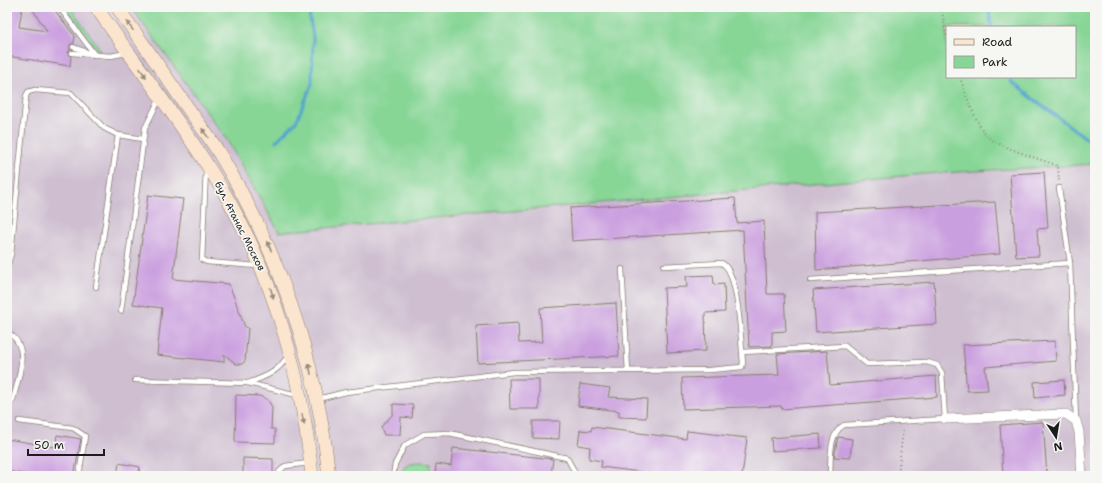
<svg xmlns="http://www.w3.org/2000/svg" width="1102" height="483" font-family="'Shantell Sans',sans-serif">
  <rect width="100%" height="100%" fill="#f6f6f2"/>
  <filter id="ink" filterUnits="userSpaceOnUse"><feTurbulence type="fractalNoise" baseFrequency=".025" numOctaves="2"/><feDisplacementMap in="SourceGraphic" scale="8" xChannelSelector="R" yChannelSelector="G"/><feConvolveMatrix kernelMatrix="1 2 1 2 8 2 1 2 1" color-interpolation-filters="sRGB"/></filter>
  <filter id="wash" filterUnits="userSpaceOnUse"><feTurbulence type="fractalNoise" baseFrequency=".012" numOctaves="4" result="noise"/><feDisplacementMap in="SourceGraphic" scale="16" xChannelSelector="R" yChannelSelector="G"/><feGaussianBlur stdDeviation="0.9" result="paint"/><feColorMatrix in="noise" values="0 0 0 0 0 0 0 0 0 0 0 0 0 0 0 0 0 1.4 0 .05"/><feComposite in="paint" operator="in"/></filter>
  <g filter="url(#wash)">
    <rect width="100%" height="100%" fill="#f4e0c9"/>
    <!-- industrial -->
    <polygon fill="#cebed0" points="7,7 131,7 227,140 279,232 925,174 1095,164 1095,476 7,476"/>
    <!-- green -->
    <g fill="#87d696" stroke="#527959" fill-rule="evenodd">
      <polygon points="64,7 70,7 101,50 97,50"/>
      <path d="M131,7H1092L1095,18V164L925,174L279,232L227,140ZM947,27H1075V77H947Z"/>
      <path d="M419,462L431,463L429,476H401C402,464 408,463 419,462Z"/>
    </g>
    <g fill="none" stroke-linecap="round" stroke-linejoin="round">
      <!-- stream -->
      <g stroke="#52a3cd" stroke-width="3">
        <polyline points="988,7 992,27"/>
        <polyline points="1011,77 1011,82 1095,145"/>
        <polyline points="276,141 296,122 312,84 313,37 308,7"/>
      </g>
    </g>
    <g id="blocks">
      <!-- building -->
      <g fill="#ca9fdf">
        <polygon points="7,7 22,9 19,27 47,31 31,7 52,7 75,36 74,43 70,45 70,50 68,52 71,57 70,66 7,56"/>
        <polygon points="1044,172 1048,228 1037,229 1039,256 1016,257 1010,174"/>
        <polygon points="148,195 183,199 173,279 229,284 245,327 248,328 245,361 242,364 236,364 224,354 224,362 157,355 162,308 133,304"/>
        <polygon points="735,198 737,223 764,221 767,294 784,294 786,331 772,332 772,346 749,347 743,230 572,241 570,208"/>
        <polygon points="995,202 1000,254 816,270 815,212"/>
        <polygon points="713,275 714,285 724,284 725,312 705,313 706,351 667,353 664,288 687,287 686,276"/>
        <polygon points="934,282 937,324 816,332 813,290"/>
        <polygon points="616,303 619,356 478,363 476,326 518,323 519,343 542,342 540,308"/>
        <polygon points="1055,341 1056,361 985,367 988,390 967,391 963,345"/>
        <polygon points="827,351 830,385 936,376 937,397 782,409 781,406 683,409 682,378 779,375 777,354"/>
        <polygon points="509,379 539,379 539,409 510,409"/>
        <polygon points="1064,380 1065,395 1035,398 1034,382"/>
        <polygon points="580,384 610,388 608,397 647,399 646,418 619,417 619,411 578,406"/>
        <polygon points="236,395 260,396 268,400 272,407 271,429 275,429 275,443 235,442"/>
        <polygon points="393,404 413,405 412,418 401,417 400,435 384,435 381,427 393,414"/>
        <polygon points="533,421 560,421 559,439 533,438"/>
        <polygon points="1043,422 1047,476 1003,476 1000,425"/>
        <polygon points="592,427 686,439 687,431 747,438 742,476 672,476 601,467 602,461 589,459 590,447 578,445 580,430 591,431"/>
        <polygon points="820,434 821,448 772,451 771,438"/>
        <polygon points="57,435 81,439 74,476 35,476 7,471 7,439 55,447"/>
        <polygon points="838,437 852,439 850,458 834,457"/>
        <polygon points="453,448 553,459 551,476 435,476 436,464 451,466"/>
        <polygon points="243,458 273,459 273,476 243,476"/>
        <polygon points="119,463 140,467 138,476 117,476"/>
      </g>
    </g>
  </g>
  <g filter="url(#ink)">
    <use href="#blocks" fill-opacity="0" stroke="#887e72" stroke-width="1"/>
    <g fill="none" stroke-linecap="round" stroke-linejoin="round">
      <defs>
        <g id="service">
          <polyline points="59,7 95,55"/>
          <polyline points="73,47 90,53"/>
          <polyline points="72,53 111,56 126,53"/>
          <polyline points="206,169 202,260 207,262 257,266"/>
          <polyline points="1059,188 1070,263 1076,421"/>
          <polyline points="7,267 11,254 26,96 28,92 35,90 71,93 104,128 118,135 143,139"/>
          <polyline points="622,269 628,371"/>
          <polyline points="810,280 1070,263"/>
          <polyline points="96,287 118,135"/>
          <polyline points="121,311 145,128 160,98"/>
          <path d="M7,332C32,346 18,378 13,400"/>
          <path d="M742,352L845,346L867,364L927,362L937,365L942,373L945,419L844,425C828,434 831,459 830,476"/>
          <polyline points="135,380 248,383 297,395"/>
          <path d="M248,383C265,377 279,372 288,355"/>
          <path d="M318,399L346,392L514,372L710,370L742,367L743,363C741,345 739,268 721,263L664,266"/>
          <polyline points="19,421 73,428 85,436 79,476"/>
          <polyline points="279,476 279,472 285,466 309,463"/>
          <polyline points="393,476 395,464 405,445 424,434 449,433 567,458 577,476"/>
        </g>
        <polyline id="minor" points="945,419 1066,414 1076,421 1079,432 1082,476"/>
        <g id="secondary">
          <path d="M96,7C137,66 185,127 222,189C273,274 302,377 312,476"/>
          <path d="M117,7C140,39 162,71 185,104C196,120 209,136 219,153C279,252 317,360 329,476"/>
        </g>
      </defs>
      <!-- service casing -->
      <use href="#service" stroke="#887e72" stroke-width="6"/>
      <!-- minor casing -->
      <use href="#minor" stroke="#887e72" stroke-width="10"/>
      <!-- secondary casing -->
      <use href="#secondary" stroke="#887e72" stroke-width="14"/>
      <!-- path -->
      <g stroke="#887e72" stroke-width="2" stroke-dasharray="1 3" stroke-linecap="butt">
        <polyline points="941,7 947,38"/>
        <path d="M960,77C965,93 976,124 987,136C998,147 1041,159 1058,166L1059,181"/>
        <polyline points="898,476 903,429"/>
      </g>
      <!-- service -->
      <use href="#service" stroke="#fff" stroke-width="4.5"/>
      <!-- minor -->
      <use href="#minor" stroke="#fff" stroke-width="9"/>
      <!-- secondary -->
      <use href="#secondary" stroke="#fce5cf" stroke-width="13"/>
    </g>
    <!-- one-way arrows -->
    <defs><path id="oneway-solid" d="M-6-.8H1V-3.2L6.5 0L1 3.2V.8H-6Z"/></defs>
    <g fill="#978b7e">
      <use href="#oneway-solid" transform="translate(130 26) rotate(-125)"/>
      <use href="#oneway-solid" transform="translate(143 73) rotate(55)"/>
      <use href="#oneway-solid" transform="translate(205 133) rotate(-125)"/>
      <use href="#oneway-solid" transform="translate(269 246) rotate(-115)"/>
      <use href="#oneway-solid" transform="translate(272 293) rotate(72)"/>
      <use href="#oneway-solid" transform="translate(310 369) rotate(-102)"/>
      <use href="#oneway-solid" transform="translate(303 419) rotate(78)"/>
    </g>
  </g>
  <g text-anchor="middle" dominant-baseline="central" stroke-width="3.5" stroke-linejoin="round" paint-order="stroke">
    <!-- street labels -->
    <g font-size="10" fill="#1c1c1c" stroke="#f6f6f2">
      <text transform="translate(240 226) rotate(63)">бул. Атанас Москов</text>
    </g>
  </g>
  <!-- margin -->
  <rect width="1102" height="483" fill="none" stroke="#f6f6f2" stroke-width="24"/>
  <!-- legend -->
  <rect x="946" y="26" width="130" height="52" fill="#f6f6f2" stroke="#9f9f9c"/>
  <rect x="954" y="39" width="20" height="6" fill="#fce5cf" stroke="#9f9f9c"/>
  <text x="982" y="46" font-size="12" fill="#1c1c1c">Road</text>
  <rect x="954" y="56" width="20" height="12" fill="#87d696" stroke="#9f9f9c"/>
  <text x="982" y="66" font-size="12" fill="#1c1c1c">Park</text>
  <!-- north arrow -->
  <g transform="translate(1056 437) rotate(168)" stroke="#f6f6f2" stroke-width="3" paint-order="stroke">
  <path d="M0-3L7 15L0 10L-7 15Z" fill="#1c1c1c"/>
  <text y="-6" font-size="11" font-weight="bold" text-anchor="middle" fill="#1c1c1c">N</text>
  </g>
  <!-- scale -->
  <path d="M28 449v6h76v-6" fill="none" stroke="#1c1c1c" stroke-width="2"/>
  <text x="34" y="449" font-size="12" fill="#1c1c1c" stroke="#f6f6f2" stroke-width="3" paint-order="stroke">50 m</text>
</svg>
